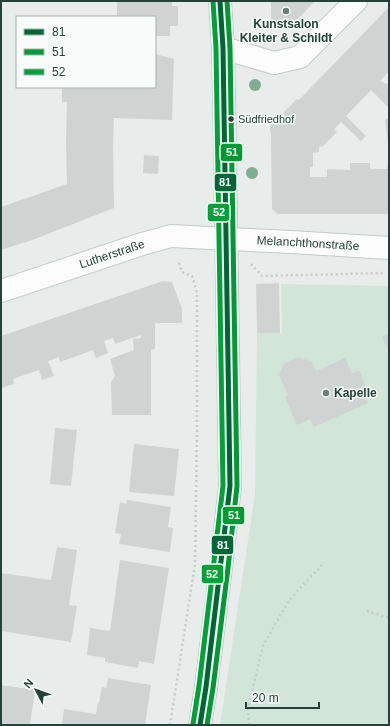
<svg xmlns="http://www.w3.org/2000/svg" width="390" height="726" font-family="Helvetica,sans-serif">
  <rect width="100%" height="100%" fill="#e8edeb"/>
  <!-- green -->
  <polygon fill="#d1e6d8" points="281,284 389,286 389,725 220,725 255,494 257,333 282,333"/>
  <!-- building -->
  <g fill="#cfd4d2">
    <polygon points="117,1 172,1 172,6 178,6 178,26 170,26 170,36 155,36 155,17 117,17"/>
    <polygon points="271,1 315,1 291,26 271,21"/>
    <polygon points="389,7 389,71 380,81 389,85 389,108 371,90 346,116 366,136 361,141 341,122 334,129 337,132 322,147 321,146 319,148 319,152 313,153 313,167 310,167 310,177 327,177 327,169 350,170 350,163 370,163 370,169 387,169 387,165 389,165 389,214 278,214 272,209 271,134 270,131 270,127 272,123 275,121 280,120 285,115 283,113 297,99 299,100"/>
    <polygon points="155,54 174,59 172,120 114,118 113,144 114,208 35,239 1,250 1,207 67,184 66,141 67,102 62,102 62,87 155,87"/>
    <polygon points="389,118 389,143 388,144 385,120"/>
    <polygon points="144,155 159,156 158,174 143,173"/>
    <polygon points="163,281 172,282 182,309 182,323 155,323 155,349 151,350 151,415 112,415 111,382 115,376 110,359 134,350 133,339 141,338 141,335 115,344 113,338 104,341 108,353 96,358 93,350 60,362 59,357 48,361 54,376 42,380 39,370 13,379 14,384 1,388 1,336"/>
    <polygon points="279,283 280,333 257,333 256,284"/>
    <polygon points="389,334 389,352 382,337"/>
    <polygon points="299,357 312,362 316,371 345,358 352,374 359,370 367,390 363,392 368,403 314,427 310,419 297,425 285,397 288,395 279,375 284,364"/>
    <polygon points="55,428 77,430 71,486 50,484"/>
    <polygon points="134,444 179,449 174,496 129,492"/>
    <polygon points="127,500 171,507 168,527 173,528 170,552 119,544 121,534 115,533 120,502 126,504"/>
    <polygon points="57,547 77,550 69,605 77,606 71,642 1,631 1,573 51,580"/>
    <polygon points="120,560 169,568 154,664 139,661 138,668 105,662 105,658 87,655 90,628 110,631"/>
    <polygon points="108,678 151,685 145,725 62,725 64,709 96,714 98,703 99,703 102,687 106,688"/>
    <polygon points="1,685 35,690 30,725 1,725"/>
  </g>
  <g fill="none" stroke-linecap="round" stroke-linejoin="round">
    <defs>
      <g id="minor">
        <polyline points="223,48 274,63 300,57 356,1"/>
        <path id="s1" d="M1,291L142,244L171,236L291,242L389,248"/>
        <polyline points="200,725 206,687 221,567 230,486 225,147 223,48 220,1"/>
      </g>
    </defs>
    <!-- minor casing -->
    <use href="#minor" stroke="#c5cac8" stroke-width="24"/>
    <!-- path -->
    <g stroke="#c3ccca" stroke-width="2.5" stroke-dasharray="2 3" stroke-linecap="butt">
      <polyline points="251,264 262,276 385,273"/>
      <polyline points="367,611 389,618"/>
      <polyline points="170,725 195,564 197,432 197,292 192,276 182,272 178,260"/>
      <polyline points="249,725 248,708 263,646 289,600 322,565"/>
    </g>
    <!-- minor -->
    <use href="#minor" stroke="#fcfcfc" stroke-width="22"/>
    <defs>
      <polyline id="bus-1" points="200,725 206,687 230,486 223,48 220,1"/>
      <polyline id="bus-2" points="207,725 213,688 228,568 237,486 230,48 227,1"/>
      <polyline id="bus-3" points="193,724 199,686 223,486 216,48 213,1"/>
    </defs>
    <!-- bus-1 casing -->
    <use href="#bus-1" stroke="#f7fbf9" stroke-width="8"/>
    <!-- bus-2 casing -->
    <use href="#bus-2" stroke="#f7fbf9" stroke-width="8"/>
    <!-- bus-3 casing -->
    <use href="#bus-3" stroke="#f7fbf9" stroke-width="8"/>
    <!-- bus-1 -->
    <use href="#bus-1" stroke="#063" stroke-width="5"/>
    <!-- bus-2 -->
    <use href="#bus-2" stroke="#093" stroke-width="5"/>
    <!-- bus-3 -->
    <use href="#bus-3" stroke="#00a138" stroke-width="5"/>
  </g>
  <!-- trees -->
  <g fill="#81ae93">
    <circle cx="255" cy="85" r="6"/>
    <circle cx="252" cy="173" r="6"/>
  </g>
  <!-- markers -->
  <g fill="#697e78" stroke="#f7fbf9" stroke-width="1.5">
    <circle cx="286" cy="11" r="4"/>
    <circle cx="326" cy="393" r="4"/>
  </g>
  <circle fill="#24423a" stroke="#f7fbf9" stroke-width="1.5" cx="231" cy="119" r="3.5"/>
  <g text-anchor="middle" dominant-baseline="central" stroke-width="3" stroke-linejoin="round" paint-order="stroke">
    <!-- bus labels -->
    <g font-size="11" fill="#24423a" stroke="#f7fbf9" text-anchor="start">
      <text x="238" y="119">Südfriedhof</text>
    </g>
    <!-- poi labels -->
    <g font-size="12" font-weight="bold" fill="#24423a" stroke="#f7fbf9">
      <text x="286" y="24">Kunstsalon<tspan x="286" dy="14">Kleiter &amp; Schildt</tspan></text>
      <text x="334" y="393" text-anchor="start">Kapelle</text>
    </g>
    <!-- street labels -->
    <g font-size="12" fill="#24423a" stroke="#f7fbf9">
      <text stroke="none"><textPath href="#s1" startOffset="316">Melanchthonstraße</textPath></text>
      <text stroke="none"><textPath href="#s1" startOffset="117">Lutherstraße</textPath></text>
    </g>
  </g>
  <g stroke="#f7fbf9" stroke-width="1.5">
    <rect x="220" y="143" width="23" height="19" rx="4" fill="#093"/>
    <rect x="214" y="173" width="23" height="19" rx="4" fill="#063"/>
    <rect x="207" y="203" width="23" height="19" rx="4" fill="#00a138"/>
    <rect x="222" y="506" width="23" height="19" rx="4" fill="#093"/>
    <rect x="211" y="535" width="23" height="20" rx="4" fill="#063"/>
    <rect x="201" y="564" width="23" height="20" rx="4" fill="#00a138"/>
  </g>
  <g font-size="11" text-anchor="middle" font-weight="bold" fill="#fff">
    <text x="232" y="156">51</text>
    <text x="225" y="186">81</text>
    <text x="219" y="216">52</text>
    <text x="234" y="519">51</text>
    <text x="223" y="549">81</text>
    <text x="212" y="578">52</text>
  </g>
  <!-- border -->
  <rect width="390" height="726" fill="none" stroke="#24423a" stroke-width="4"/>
  <!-- legend -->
  <rect x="16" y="16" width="140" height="72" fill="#f7fbf9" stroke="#a3b1ad"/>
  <rect x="24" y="29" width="20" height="6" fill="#006633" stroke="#a3b1ad"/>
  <text x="52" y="36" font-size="12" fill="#24423a">81</text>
  <rect x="24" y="49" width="20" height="6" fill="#009933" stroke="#a3b1ad"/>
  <text x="52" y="56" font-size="12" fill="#24423a">51</text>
  <rect x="24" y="69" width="20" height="6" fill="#00a138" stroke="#a3b1ad"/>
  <text x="52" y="76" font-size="12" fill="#24423a">52</text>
  <!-- north arrow -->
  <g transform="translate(36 690) rotate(311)" stroke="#f7fbf9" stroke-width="3" paint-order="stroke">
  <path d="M0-3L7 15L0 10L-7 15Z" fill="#24423a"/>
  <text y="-6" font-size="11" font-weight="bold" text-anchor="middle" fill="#24423a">N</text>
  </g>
  <!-- scale -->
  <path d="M246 702v6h73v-6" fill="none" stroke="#24423a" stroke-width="2"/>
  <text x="252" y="702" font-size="12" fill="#24423a" stroke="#f7fbf9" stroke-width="3" paint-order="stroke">20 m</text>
</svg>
